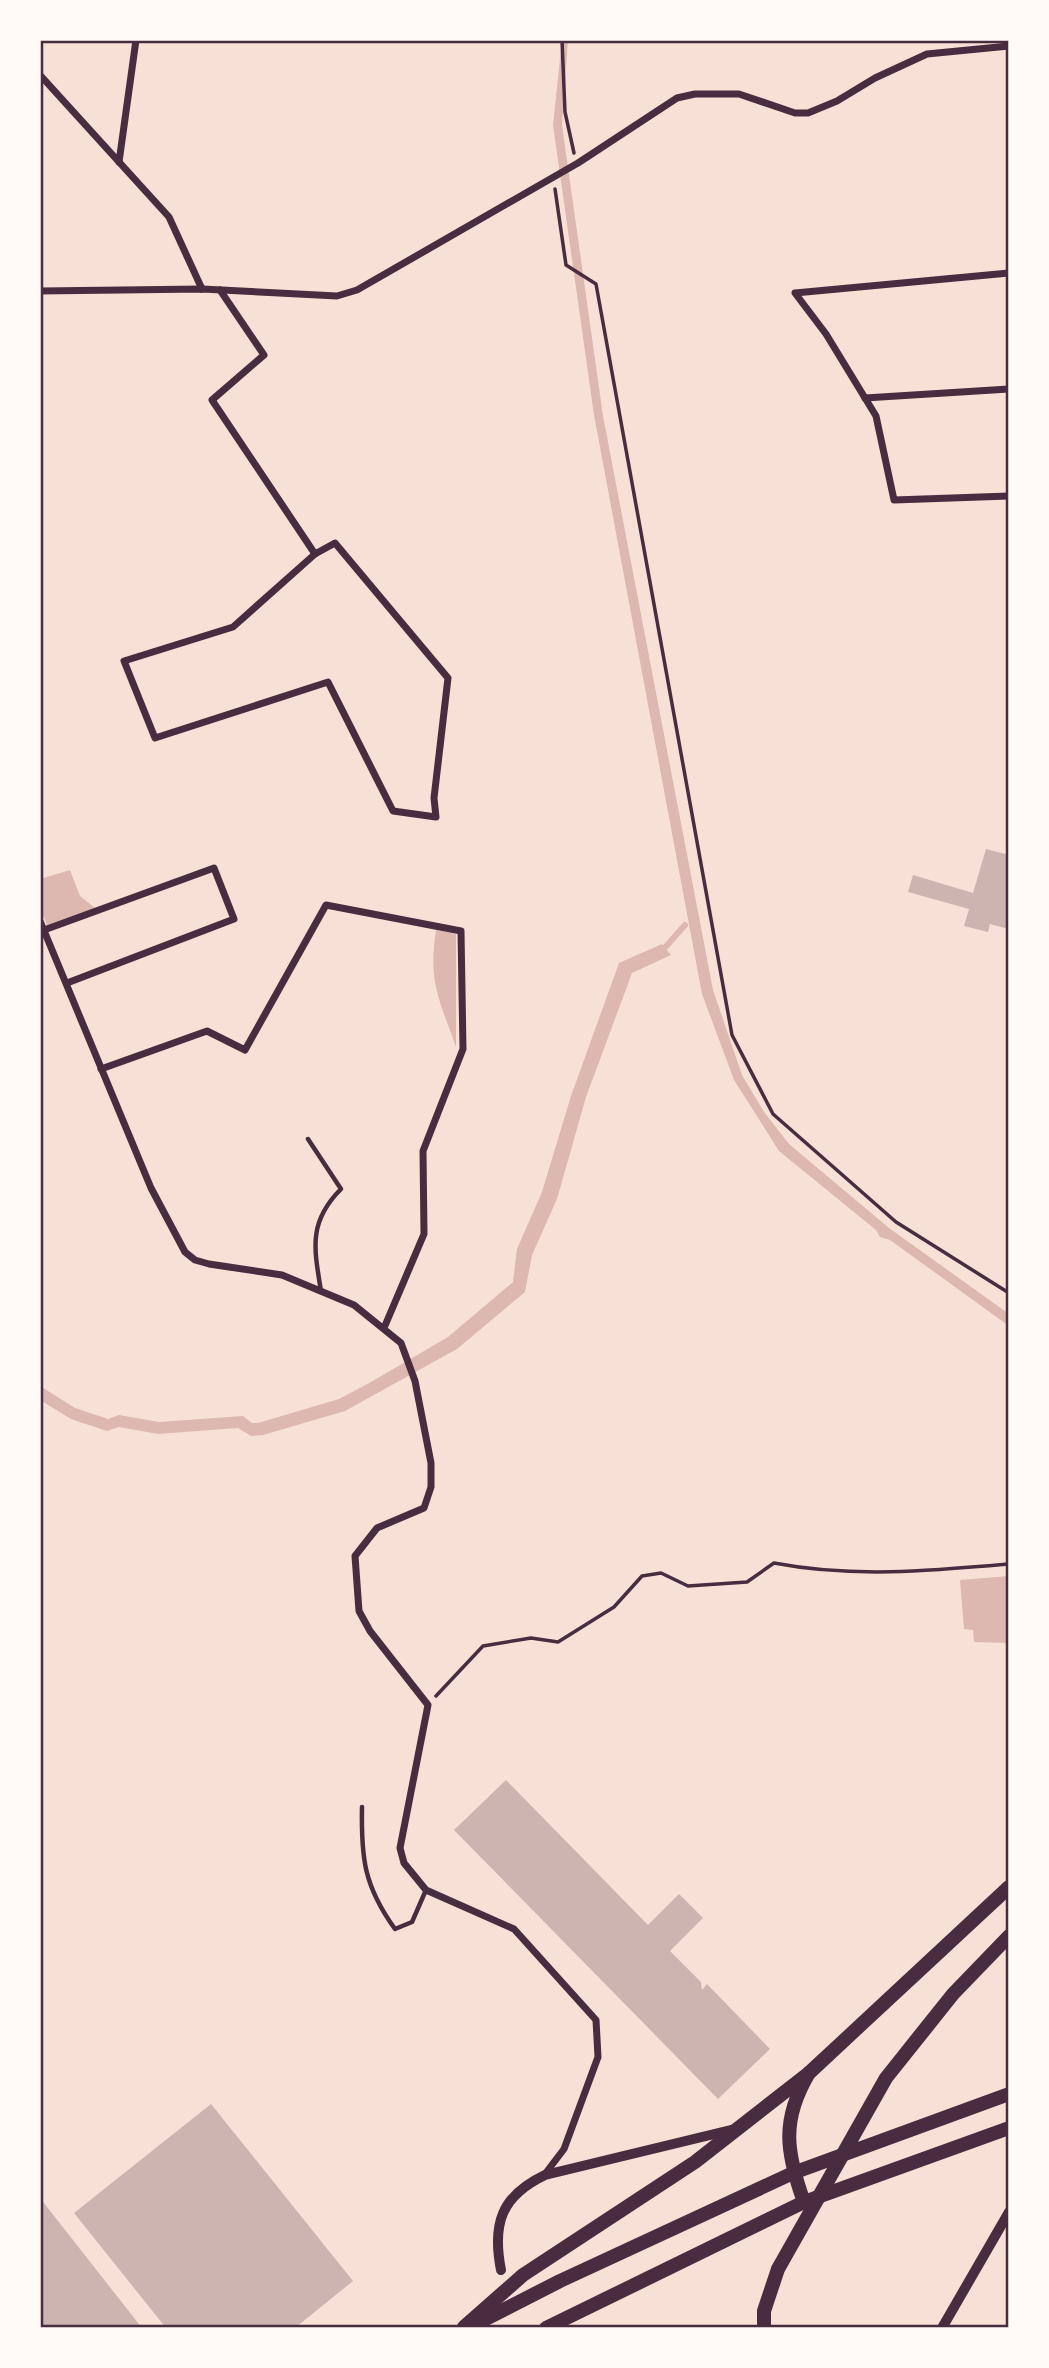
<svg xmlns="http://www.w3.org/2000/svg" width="1049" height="2368" font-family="Arial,sans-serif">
  <rect width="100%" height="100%" fill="#f7e1d7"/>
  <!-- water -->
  <g fill="#dcb8b0">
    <polygon points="562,40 568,40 562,125 603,416 713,990 742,1075 764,1112 789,1144 889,1228 1009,1314 1009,1326 890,1240 880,1237 876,1230 779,1151 734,1080 702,994 594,415 553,125"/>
    <polygon points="70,870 80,896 95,908 47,925 40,908 40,879"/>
    <path d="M436,930L456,934V1047C439,998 428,983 436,930Z"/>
    <polygon points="662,944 671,955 632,973 586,1097 557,1199 532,1255 525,1292 457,1349 345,1411 263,1435 251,1436 238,1428 158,1434 119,1427 107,1431 71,1419 40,1400 40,1386 75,1408 108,1419 119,1415 159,1422 243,1416 252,1423 258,1423 339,1399 371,1382 448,1337 513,1282 517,1249 542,1192 571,1096 619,963"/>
    <polygon points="1009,1576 1009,1643 974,1642 973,1630 964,1629 960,1580"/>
  </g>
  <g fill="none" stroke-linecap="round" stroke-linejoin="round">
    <!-- stream -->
    <polyline stroke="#dcb8b0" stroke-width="6" points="661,952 685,925"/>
  </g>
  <!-- building -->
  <g fill="#ccb4b1">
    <polygon points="986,849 1009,855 1009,929 990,924 988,932 964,926 969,909 908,892 913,875 973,893"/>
    <polygon points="506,1780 648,1925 679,1894 703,1918 670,1951 701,1982 702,1990 707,1984 770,2049 718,2099 454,1830"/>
    <polygon points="211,2104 353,2281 295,2328 166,2328 74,2213"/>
    <polygon points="40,2198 142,2328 40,2328"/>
  </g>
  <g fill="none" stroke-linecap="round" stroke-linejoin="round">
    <!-- path -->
    <g stroke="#4a2c40" stroke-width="3.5">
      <polyline points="562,40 565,112 574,153"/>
      <polyline points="555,189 566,265 596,284 732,1035 773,1114 896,1222 1009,1293"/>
      <path d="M436,1696L483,1646L531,1638L558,1642L614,1607L642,1576L661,1573L688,1586L747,1582L774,1563C852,1578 930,1571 1009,1564"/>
    </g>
    <!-- service -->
    <g stroke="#4a2c40" stroke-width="4.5">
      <path d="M308,1139L341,1189C308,1222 314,1248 321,1291"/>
      <path d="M362,1807C361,1858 364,1886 395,1929L412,1922L426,1890"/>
    </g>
    <!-- minor -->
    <g stroke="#4a2c40" stroke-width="7">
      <polyline points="40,75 169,217 202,289"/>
      <polyline points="119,162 136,40"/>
      <polyline points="1009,273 795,293 826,334 876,416 894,500 1009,496"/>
      <polyline points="220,290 264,355 212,400 315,554"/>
      <polyline points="40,291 202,289 337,296 357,290 578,163 677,98 695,94 739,94 795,113 808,113 837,101 875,78 927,54 1009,46"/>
      <polyline points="865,398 1009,389"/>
      <polygon points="335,543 448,678 434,798 436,817 393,811 328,682 155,738 124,661 233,627 315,554"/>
      <polyline points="40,921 151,1188 185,1252 195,1260 209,1264 282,1275 354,1305 401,1343 415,1381 431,1463 431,1487 424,1508 377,1528 355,1556 359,1611 370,1631 428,1705 400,1848 404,1863 426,1890 514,1929 596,2020 598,2057 564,2149 545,2174"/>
      <polyline points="44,930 214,868 234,919 67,983"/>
      <polyline points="101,1069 207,1031 245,1050 326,905 461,931 463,1049 423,1151 424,1234 384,1328"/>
    </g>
    <!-- tertiary -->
    <g stroke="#4a2c40" stroke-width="10">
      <path d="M501,2270C492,2224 501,2196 545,2175L735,2129"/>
      <polyline points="942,2328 1009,2212"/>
    </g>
    <!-- primary -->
    <g stroke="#4a2c40" stroke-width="14">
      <path d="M804,2202C786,2152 781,2120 809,2073L1009,1887"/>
      <polyline points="464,2327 523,2275 695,2162 809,2073"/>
      <polyline points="764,2328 764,2311 778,2269 886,2078 953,1994 1009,1936"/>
    </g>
    <!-- trunk -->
    <g stroke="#4a2c40" stroke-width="14">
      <polyline points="468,2328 560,2281 793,2173 1009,2094"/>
      <polyline points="546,2328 804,2202 1009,2128"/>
    </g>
  </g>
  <!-- border -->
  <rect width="1049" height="2368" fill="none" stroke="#fffaf5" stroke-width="84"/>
  <rect x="42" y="42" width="965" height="2284" fill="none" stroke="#4a2c40" stroke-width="2.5"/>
</svg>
